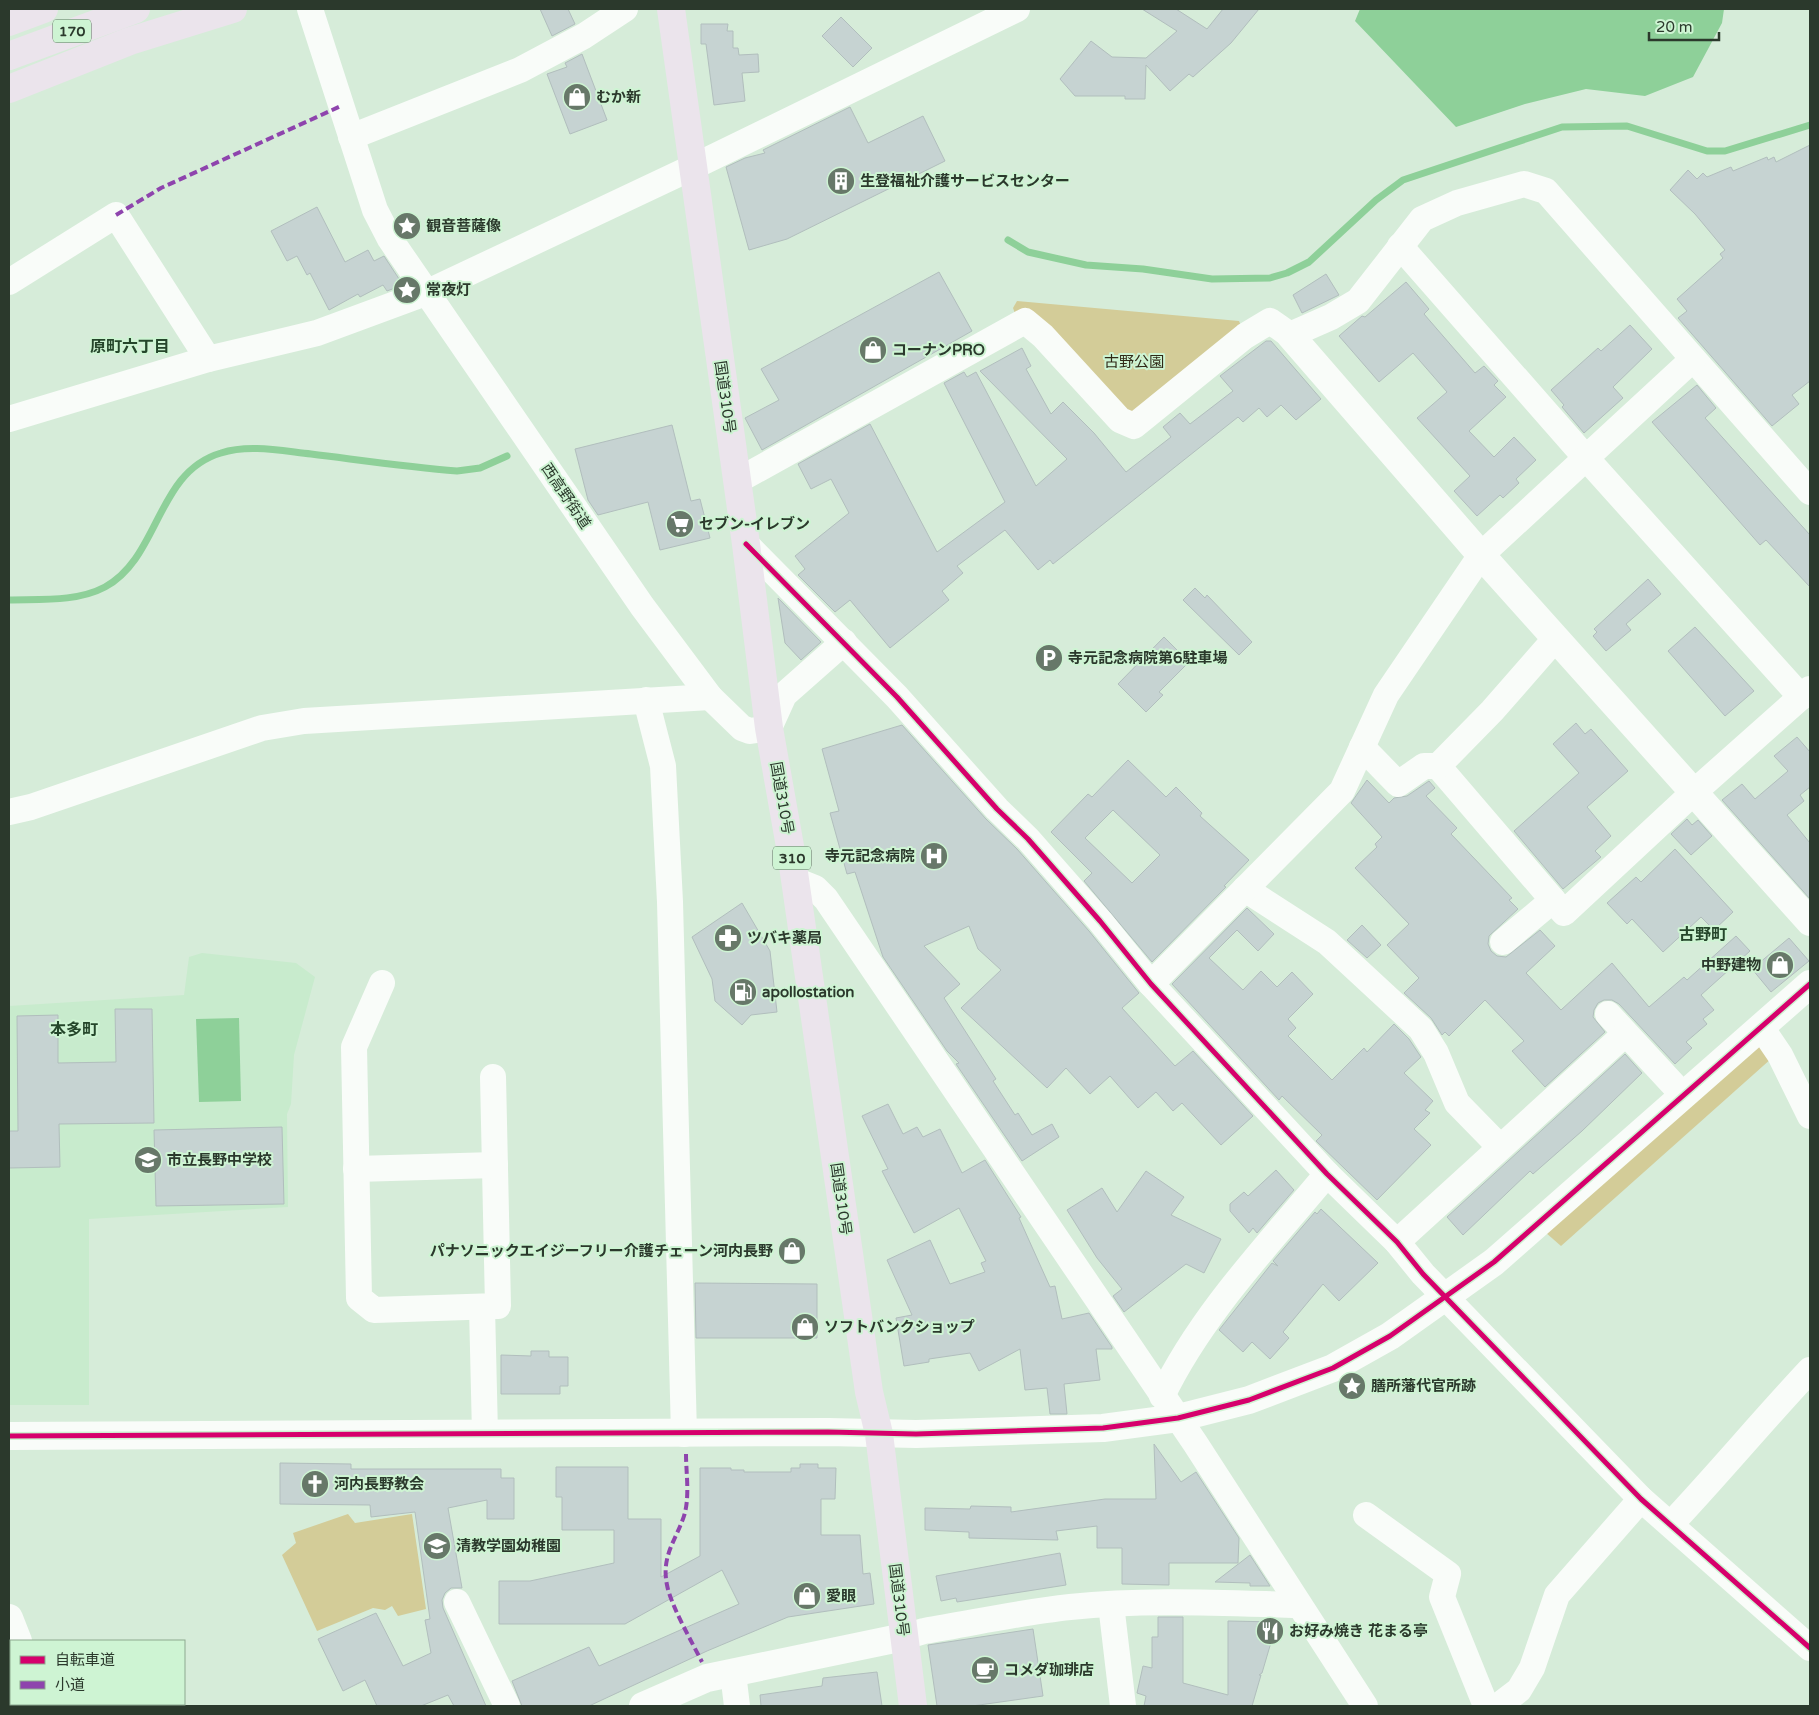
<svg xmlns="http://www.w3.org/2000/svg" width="1819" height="1715" font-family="'Varela Round','Noto Sans JP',sans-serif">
  <rect width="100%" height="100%" fill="#d6ecd9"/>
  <!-- built -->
  <polygon fill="#c8ebcd" points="202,953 296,963 315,977 294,1055 291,1104 287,1114 288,1207 89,1219 89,1405 9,1405 9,1006 184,995 189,957"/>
  <!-- green -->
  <g fill="#d3cc98">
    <polygon points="1017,301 1239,321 1245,336 1134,426 1017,319 1013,308"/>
    <polygon points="1754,1033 1772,1058 1561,1246 1545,1232"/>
    <polygon points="348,1514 355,1523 412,1514 426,1609 398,1616 392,1606 385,1610 373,1608 317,1631 282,1555 296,1543 293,1533"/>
  </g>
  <!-- water -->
  <g fill="#8ed099">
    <polygon points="1360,9 1724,9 1722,23 1693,77 1645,96 1586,89 1525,104 1456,127 1355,21"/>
    <polygon points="239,1018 241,1101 199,1102 196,1019"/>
  </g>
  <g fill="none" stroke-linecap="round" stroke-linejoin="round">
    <!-- stream -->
    <g stroke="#8ed099" stroke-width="7">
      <polyline points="1008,240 1028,252 1086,265 1143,269 1212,279 1270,278 1287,273 1309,262 1376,200 1403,180 1562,127 1627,126 1707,151 1725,151 1810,125"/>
      <path d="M9,600C40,599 77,602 105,587C160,557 156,472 221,453C249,444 282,451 311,454C360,460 408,467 457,471L480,468L507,456"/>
    </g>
  </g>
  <!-- building -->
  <g fill="#c6d3d2" stroke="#b1bebd" fill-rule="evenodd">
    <polygon points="540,9 568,9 575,24 552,36"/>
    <polygon points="1142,9 1176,9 1207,29 1223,9 1259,9 1231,43 1193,77 1189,74 1170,91 1146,65 1145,99 1125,99 1125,96 1075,96 1060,79 1091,41 1112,57 1146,58 1177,31"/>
    <polygon points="841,17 872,48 853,67 822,36"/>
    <polygon points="701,24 728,24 727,31 733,31 733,48 738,48 739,55 758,54 759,72 742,73 745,101 714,105 706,44 701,44"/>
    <polygon points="582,54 607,120 570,134 547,74 567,67 565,63"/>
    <polygon points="850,107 868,143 923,116 945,161 787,239 749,250 726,167 745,158 765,153 763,150"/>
    <polygon points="1810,145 1810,381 1792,395 1799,404 1772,426 1678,318 1687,311 1677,299 1723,258 1720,254 1725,250 1695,214 1670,190 1688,170 1697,179 1703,173 1707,177 1731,167 1733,171 1767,157 1768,160 1774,157 1776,162"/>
    <polygon points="317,207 345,262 368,250 374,261 384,256 403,285 387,291 383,285 360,297 358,294 329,310 310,273 307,275 297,256 287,261 271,231"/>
    <polygon points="939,272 972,331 762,450 745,418 779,400 761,369"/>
    <polygon points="1326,274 1339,295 1302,313 1293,295"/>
    <polygon points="1406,282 1429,309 1424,314 1475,373 1484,366 1498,381 1494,385 1506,397 1469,431 1494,457 1514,437 1536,460 1516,479 1519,483 1503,498 1500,495 1477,516 1454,491 1470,476 1417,418 1447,392 1413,353 1379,382 1339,336 1362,316 1365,317"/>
    <polygon points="1630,325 1652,349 1613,387 1623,398 1584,433 1562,407 1564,405 1551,390 1598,348 1601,351"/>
    <polygon points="1266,341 1271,341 1321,399 1296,420 1281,405 1267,417 1259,408 1243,422 1238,417 1053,564 1050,560 1038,570 1005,530 957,566 963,573 942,591 949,600 890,648 850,600 835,612 798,575 805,569 795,556 849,513 831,479 811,489 798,464 870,424 937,552 1005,502 944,383 964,372 967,377 976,372 1036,486 1067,459 980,371 1022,348 1031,366 1026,369 1051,414 1063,402 1094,433 1126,472 1171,437 1163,427 1180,413 1190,424 1233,391 1220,376"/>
    <polygon points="1697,385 1716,408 1705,418 1810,535 1810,587 1766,540 1760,545 1652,422"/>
    <polygon points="672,425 691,501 700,499 710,538 660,550 648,502 598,515 588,500 575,449"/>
    <polygon points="1648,579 1661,594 1626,624 1631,630 1606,651 1593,636 1597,632 1594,629"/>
    <polygon points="1195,588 1205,598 1207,595 1252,642 1239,655 1183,600"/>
    <polygon points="778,598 821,642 801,660 785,643"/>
    <polygon points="1695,627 1754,691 1725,716 1668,651"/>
    <polygon points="1164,637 1189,662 1159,692 1163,695 1146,712 1118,684"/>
    <polygon points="1576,723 1585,734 1591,729 1628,771 1587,807 1611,836 1595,851 1601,857 1563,889 1514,831 1579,773 1553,744"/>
    <polygon points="902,725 986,819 1017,849 1089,931 1139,993 1122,1008 1175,1066 1193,1051 1253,1116 1221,1145 1182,1103 1173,1111 1156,1092 1138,1108 1110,1076 1090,1094 1066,1068 1047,1088 961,1008 1001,970 978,949 969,926 924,946 960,984 944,998 996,1079 993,1081 1015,1115 1018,1113 1032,1135 1052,1124 1059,1137 1022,1161 956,1064 959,1063 947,1051 883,957 855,872 847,874 830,813 839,811 822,749"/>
    <polygon points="1797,737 1810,752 1810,787 1800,795 1804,801 1787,815 1810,843 1810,899 1722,800 1742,784 1755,799 1788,771 1774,756"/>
    <path d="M1128,760L1166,797L1176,787L1202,813L1200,816L1249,860L1224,886L1226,887L1152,962L1084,881L1092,873L1051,832L1088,794L1092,797ZM1113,810L1160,855L1132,883L1085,838Z"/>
    <polygon points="1367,780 1389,803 1394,798 1407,796 1429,781 1435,788 1426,796 1457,828 1451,834 1512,898 1509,900 1518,909 1489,936 1488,944 1491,951 1497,956 1506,957 1540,930 1555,946 1526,973 1561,1010 1612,963 1649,1007 1684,977 1687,980 1736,936 1750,951 1701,995 1714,1010 1703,1019 1707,1024 1686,1042 1692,1048 1675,1064 1619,1004 1612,1000 1604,1000 1598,1003 1594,1010 1593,1017 1605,1032 1545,1087 1512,1051 1524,1041 1485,1000 1449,1036 1445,1032 1442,1035 1431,1018 1404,993 1419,978 1387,945 1409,924 1355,868 1377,847 1375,844 1382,837 1351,803"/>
    <polygon points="1687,819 1692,825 1698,820 1712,836 1691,855 1671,834"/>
    <polygon points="1675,849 1733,912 1714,930 1701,917 1663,952 1632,919 1627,924 1607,903 1636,877 1641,882"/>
    <polygon points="742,903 770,951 777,1012 751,1015 742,1025 715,1001 712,979 692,937"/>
    <polygon points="1247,908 1274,934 1258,951 1237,930 1209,958 1243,990 1261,971 1277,987 1292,972 1313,994 1288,1019 1296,1028 1288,1036 1332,1080 1364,1048 1367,1052 1394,1024 1409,1039 1421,1057 1404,1073 1433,1101 1425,1110 1430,1113 1414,1129 1431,1145 1377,1200 1316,1141 1322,1135 1282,1096 1279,1100 1172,984"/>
    <polygon points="1362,925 1381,945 1367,958 1347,940"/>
    <polygon points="1789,938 1809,961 1771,992 1752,969"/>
    <polygon points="115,1009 152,1009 154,1123 59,1124 60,1167 9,1168 9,1131 18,1131 17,1016 58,1015 58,1063 116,1062"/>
    <polygon points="1625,1054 1642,1073 1582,1131 1533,1174 1530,1171 1463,1235 1447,1217"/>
    <polygon points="888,1104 903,1134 917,1127 923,1137 940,1129 962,1173 985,1160 1021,1217 1019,1218 1050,1287 1055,1286 1062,1319 1089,1313 1112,1347 1112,1349 1096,1349 1100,1380 1064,1384 1067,1414 1050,1414 1047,1388 1025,1390 1020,1349 979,1371 970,1353 929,1359 929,1362 904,1366 896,1318 912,1315 887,1260 930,1240 950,1284 985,1272 981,1263 986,1261 959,1208 914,1233 882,1171 888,1169 862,1116"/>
    <polygon points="282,1127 284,1204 156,1206 154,1130"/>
    <polygon points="1276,1170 1294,1190 1257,1233 1253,1228 1249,1233 1230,1211 1230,1204 1244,1192 1248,1196"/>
    <polygon points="1146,1171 1184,1197 1171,1215 1221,1239 1204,1273 1186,1264 1124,1312 1113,1296 1122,1289 1097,1258 1067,1210 1102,1188 1117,1212"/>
    <polygon points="1321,1209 1378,1263 1339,1301 1323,1284 1283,1332 1289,1338 1270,1359 1252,1342 1243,1352 1219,1330 1272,1263 1278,1266 1273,1261 1315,1212 1317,1214"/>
    <polygon points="695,1283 817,1284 817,1338 696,1338"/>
    <polygon points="531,1351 549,1351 549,1357 568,1357 568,1386 560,1386 560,1394 501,1394 501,1355 531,1356"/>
    <polygon points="1154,1444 1181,1482 1196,1472 1239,1538 1238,1563 1169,1563 1169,1585 1122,1584 1122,1548 1097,1548 1097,1526 1056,1531 1058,1540 969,1538 969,1532 925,1530 925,1508 970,1509 971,1506 1011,1507 1011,1512 1105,1499 1156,1499"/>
    <polygon points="280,1463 351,1464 351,1469 501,1469 501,1478 514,1478 514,1519 487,1519 487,1500 448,1508 462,1588 451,1588 445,1593 442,1600 443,1608 486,1706 454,1706 448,1695 421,1706 377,1706 365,1680 343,1691 318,1639 376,1613 403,1666 431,1653 425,1620 430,1619 415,1512 371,1517 370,1505 280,1504"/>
    <polygon points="800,1464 818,1464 818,1468 836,1468 835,1499 821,1499 821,1535 860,1535 863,1574 870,1573 874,1604 788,1617 707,1651 589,1706 522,1706 512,1681 589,1647 599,1666 739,1604 722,1570 625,1624 499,1624 499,1581 530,1581 614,1563 614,1530 562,1530 562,1497 556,1497 556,1467 628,1467 628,1519 661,1519 661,1577 700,1556 700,1468 731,1468 731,1470 744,1470 744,1472 791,1472 791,1468 800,1468"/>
    <polygon points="1060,1553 1066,1585 957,1602 956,1598 941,1601 936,1576"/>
    <polygon points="1250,1555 1270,1586 1250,1586 1250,1583 1215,1582"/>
    <polygon points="1158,1617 1183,1617 1183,1683 1228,1695 1228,1621 1277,1622 1262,1673 1259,1675 1261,1675 1252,1706 1144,1706 1146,1696 1137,1693 1143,1666 1152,1668 1152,1637 1158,1637"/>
    <polygon points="1033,1629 1043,1696 972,1706 937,1706 928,1645"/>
    <polygon points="877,1672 882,1706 761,1706 760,1695 822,1686 823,1678"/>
  </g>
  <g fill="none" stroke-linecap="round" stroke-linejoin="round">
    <!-- street -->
    <g stroke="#f9fcf9" stroke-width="26">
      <polyline points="310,9 375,210 390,239 642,606 710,697 742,728 750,731 769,728 784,695 844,642"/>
      <polyline points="351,137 520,70 584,36 625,9"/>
      <polyline points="1400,246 1586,458 1801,697"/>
      <polyline points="9,282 116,215 208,359"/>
      <polyline points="9,419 208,359 317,333 428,292 693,167 1017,9"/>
      <polyline points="737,481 1025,321 1043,336 1120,420 1134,426 1245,336 1270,321 1290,335 1331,317 1358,301 1422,219 1457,203 1524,184 1546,191 1810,492"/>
      <polyline points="746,544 897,697 997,809 1028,839 1100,921 1151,984 1327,1174 1397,1242 1423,1274 1641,1499 1810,1648"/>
      <polyline points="1555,639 1492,711 1438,766 1564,913 1693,793 1810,689"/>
      <polyline points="646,700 663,766 670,902 684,1434"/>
      <polyline points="1362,747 1398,784 1424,766 1438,766"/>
      <polyline points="9,812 31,807 262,728 304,721 710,697"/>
      <polyline points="795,880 815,888 826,899 1195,1443 1365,1706"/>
      <polyline points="1245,889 1327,942 1421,1029 1436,1053 1457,1103 1500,1147"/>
      <polyline points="1503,942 1553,900"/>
      <polyline points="382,983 354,1047 359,1298 374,1310 498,1306 493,1077"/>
      <polyline points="1151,984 1342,791 1386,695 1481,555 1693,359"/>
      <polyline points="1608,1014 1682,1094"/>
      <polyline points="1761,1027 1780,1055 1810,1116"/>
      <polyline points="356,1169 495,1165"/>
      <polyline points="1397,1242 1625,1034"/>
      <polyline points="482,1307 485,1434"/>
      <path d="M1162,1396C1202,1313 1269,1244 1327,1174"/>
      <polyline points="1366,1515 1448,1574 1442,1597 1486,1706"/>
      <path d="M1671,1524C1719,1473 1763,1420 1810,1370"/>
      <polyline points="457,1602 507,1706"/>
      <polyline points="1111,1604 1123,1706"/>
      <path d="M904,1637L924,1631C973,1623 1022,1612 1070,1607C1146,1599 1222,1603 1298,1605"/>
      <polyline points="733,1673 737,1706"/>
      <polyline points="1498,1706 1519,1690 1532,1668 1557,1595 1641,1499"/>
    </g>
    <!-- secondary -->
    <g stroke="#f9fcf9" stroke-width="28">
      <polyline points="1290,335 1481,555 1810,922"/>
      <polyline points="9,1436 828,1432 916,1434 1103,1428 1178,1418 1249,1400 1333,1368 1390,1336 1494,1262 1810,984"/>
      <polyline points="9,1618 18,1641"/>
      <polyline points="43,1704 44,1706"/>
      <polyline points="643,1706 707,1678 904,1637"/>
    </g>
    <!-- highway -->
    <g stroke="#ebe4ec" stroke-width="28">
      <polyline points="671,9 746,544 769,728 791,852 869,1392 879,1434 913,1706"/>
      <polyline points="9,22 44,9"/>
      <polyline points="9,56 136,9"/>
      <polyline points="9,89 130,41 233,9"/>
    </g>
    <!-- quiet -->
    <g stroke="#8e44ad" stroke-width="4" stroke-dasharray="8 4" stroke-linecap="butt">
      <polyline points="116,215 161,188 341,106"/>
      <path d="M686,1454C686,1473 690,1497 684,1516C676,1540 661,1556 667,1585C671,1606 692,1642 702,1662"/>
    </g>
    <defs>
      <g id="cycleway">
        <polyline points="746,544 897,697 997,809 1028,839 1100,921 1151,984 1327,1174 1397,1242 1423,1274 1641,1499 1810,1648"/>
        <polyline points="9,1436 828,1432 916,1434 1103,1428 1178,1418 1249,1400 1333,1368 1390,1336 1494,1262 1810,984"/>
      </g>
    </defs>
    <!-- cycleway casing -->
    <use href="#cycleway" stroke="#cef4d3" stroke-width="8"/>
    <!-- cycleway -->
    <use href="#cycleway" stroke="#d6006c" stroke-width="5"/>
  </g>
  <!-- icons -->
  <defs>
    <symbol id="shop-disc" viewBox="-11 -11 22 22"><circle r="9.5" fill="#677869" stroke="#cef4d3"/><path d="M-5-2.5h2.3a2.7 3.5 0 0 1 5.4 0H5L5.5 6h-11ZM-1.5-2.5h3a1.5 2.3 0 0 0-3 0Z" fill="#fff"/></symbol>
    <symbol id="building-disc" viewBox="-11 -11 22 22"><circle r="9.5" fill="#677869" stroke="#cef4d3"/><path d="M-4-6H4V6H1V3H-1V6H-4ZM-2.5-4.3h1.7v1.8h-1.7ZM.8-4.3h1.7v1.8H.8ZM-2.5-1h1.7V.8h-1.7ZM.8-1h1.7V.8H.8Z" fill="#fff"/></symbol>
    <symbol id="sight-disc" viewBox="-11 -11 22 22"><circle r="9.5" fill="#677869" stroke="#cef4d3"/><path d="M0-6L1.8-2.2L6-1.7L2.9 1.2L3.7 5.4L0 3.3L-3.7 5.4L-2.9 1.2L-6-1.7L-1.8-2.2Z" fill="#fff"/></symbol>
    <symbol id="supermarket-disc" viewBox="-11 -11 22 22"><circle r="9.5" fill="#677869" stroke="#cef4d3"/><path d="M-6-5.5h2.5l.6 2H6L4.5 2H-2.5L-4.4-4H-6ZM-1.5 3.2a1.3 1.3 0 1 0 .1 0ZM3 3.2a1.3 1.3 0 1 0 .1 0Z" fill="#fff"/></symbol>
    <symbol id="parking-disc" viewBox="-11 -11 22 22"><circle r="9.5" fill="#677869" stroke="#cef4d3"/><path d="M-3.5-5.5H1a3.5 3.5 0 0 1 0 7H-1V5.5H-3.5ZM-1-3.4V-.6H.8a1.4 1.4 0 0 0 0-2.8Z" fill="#fff"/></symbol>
    <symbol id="hospital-disc" viewBox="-11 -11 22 22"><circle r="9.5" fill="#677869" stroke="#cef4d3"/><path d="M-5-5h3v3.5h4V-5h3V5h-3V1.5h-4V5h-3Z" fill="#fff"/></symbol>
    <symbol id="pharmacy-disc" viewBox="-11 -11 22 22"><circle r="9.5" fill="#677869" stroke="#cef4d3"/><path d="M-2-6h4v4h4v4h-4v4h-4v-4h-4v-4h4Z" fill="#fff"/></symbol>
    <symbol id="fuel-disc" viewBox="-11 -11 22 22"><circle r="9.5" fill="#677869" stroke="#cef4d3"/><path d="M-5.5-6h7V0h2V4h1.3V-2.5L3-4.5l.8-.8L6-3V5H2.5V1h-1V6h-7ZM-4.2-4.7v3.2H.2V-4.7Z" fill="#fff"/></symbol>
    <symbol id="school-disc" viewBox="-11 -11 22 22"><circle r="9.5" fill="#677869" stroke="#cef4d3"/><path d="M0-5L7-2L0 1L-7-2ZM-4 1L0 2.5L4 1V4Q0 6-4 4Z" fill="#fff"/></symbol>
    <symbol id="church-disc" viewBox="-11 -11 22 22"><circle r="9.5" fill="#677869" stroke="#cef4d3"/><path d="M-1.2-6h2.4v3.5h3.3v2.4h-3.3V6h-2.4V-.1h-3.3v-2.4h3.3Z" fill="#fff"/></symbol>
    <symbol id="restaurant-disc" viewBox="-11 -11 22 22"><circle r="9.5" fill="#677869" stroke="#cef4d3"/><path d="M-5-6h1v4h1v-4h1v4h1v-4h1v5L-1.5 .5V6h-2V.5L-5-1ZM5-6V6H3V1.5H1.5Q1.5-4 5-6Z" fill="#fff"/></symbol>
    <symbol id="cafe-disc" viewBox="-11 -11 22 22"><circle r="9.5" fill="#677869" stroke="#cef4d3"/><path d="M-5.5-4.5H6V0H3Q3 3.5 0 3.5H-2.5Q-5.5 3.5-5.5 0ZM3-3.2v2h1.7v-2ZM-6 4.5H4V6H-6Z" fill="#fff"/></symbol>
  </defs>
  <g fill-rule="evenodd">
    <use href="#shop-disc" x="561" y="81" width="32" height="32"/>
    <use href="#building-disc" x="825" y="165" width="32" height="32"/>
    <use href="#sight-disc" x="391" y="210" width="32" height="32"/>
    <use href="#sight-disc" x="391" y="274" width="32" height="32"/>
    <use href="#shop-disc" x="857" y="334" width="32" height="32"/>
    <use href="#supermarket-disc" x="664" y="508" width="32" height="32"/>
    <use href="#parking-disc" x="1033" y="642" width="32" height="32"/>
    <use href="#hospital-disc" x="918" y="840" width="32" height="32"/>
    <use href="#pharmacy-disc" x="712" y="922" width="32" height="32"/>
    <use href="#shop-disc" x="1764" y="949" width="32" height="32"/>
    <use href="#fuel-disc" x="727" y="976" width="32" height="32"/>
    <use href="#school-disc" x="132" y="1144" width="32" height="32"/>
    <use href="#shop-disc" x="776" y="1235" width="32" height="32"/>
    <use href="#shop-disc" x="789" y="1311" width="32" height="32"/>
    <use href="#sight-disc" x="1336" y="1370" width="32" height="32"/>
    <use href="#church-disc" x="299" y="1468" width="32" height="32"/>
    <use href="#school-disc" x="421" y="1530" width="32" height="32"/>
    <use href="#shop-disc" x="791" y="1580" width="32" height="32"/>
    <use href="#restaurant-disc" x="1254" y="1615" width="32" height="32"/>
    <use href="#cafe-disc" x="969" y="1654" width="32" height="32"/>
  </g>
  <g text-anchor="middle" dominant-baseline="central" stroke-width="4" stroke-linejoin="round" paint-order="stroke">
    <!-- shield labels -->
    <g fill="#cef4d3" stroke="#5c715e" stroke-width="1">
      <rect x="53" y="19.5" width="38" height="23" rx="4"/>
      <rect x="773" y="846.5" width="38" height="23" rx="4"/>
    </g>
    <g font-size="14" font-weight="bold" fill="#2b392c">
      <text x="72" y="31">170</text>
      <text x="792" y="858">310</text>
    </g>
    <!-- poi labels -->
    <g font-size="15" font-weight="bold" fill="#2b392c" stroke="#cef4d3" text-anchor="start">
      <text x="596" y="97">むか新</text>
      <text x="860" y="181">生登福祉介護サービスセンター</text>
      <text x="426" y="226">観音菩薩像</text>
      <text x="426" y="290">常夜灯</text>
      <text x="892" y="350">コーナンPRO</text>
      <text x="699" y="524">セブン-イレブン</text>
      <text x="1068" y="658">寺元記念病院第6駐車場</text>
      <text x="915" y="856" text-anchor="end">寺元記念病院</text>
      <text x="747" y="938">ツバキ薬局</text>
      <text x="1761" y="965" text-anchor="end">中野建物</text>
      <text x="762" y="992">apollostation</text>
      <text x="167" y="1160">市立長野中学校</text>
      <text x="773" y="1251" text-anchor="end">パナソニックエイジーフリー介護チェーン河内長野</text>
      <text x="824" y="1327">ソフトバンクショップ</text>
      <text x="1371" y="1386">膳所藩代官所跡</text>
      <text x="334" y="1484">河内長野教会</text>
      <text x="456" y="1546">清教学園幼稚園</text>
      <text x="826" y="1596">愛眼</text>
      <text x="1289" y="1631">お好み焼き 花まる亭</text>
      <text x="1004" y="1670">コメダ珈琲店</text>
    </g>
    <!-- park labels -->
    <g font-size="15" fill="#302816" stroke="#cef4d3">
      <text x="1134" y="362">古野公園</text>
    </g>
    <!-- street labels -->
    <g font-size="15" fill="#2b392c" stroke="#cef4d3">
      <text transform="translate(725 397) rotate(82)">国道310号</text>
      <text transform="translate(566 496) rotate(56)">西高野街道</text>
      <text transform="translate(782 798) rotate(80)">国道310号</text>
      <text transform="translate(841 1199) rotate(82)">国道310号</text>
      <text transform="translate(899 1600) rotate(83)">国道310号</text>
    </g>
    <!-- neighbourhood labels -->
    <g font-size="16" font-weight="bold" fill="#25462b" stroke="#cef4d3">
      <text x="130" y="347">原町六丁目</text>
      <text x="1703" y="935">古野町</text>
      <text x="74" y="1030">本多町</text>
    </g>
  </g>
  <!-- border -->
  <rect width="1819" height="1715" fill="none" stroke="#2b392c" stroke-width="20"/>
  <!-- legend -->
  <rect x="10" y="1640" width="175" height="65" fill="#cef4d3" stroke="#8da990"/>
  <rect x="20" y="1656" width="25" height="8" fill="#d6006c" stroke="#8da990"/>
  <text x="55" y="1665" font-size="15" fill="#2b392c">自転車道</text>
  <rect x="20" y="1681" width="25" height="8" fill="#8e44ad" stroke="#8da990"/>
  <text x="55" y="1690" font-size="15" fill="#2b392c">小道</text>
  <!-- scale -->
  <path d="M1649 32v8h70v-8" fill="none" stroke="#2b392c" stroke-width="2.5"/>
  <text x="1656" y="32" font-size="15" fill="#2b392c" stroke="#cef4d3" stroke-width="4" paint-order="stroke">20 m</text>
</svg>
